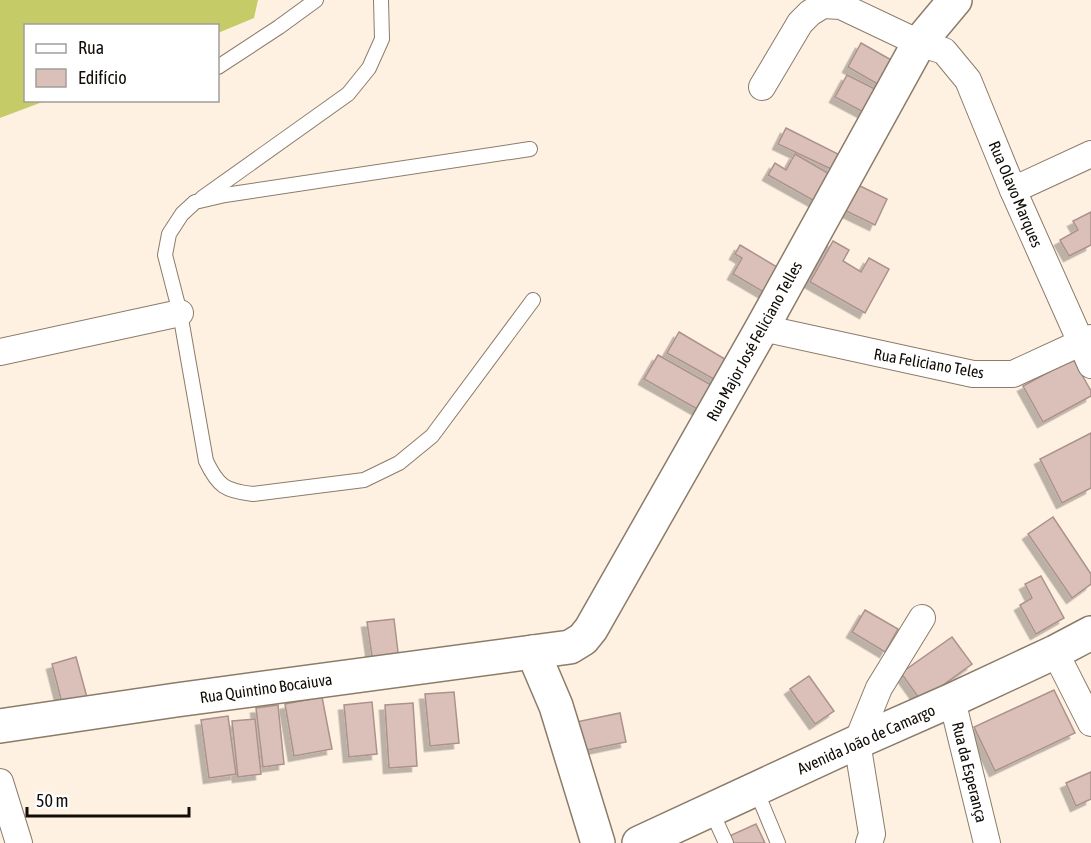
<svg xmlns="http://www.w3.org/2000/svg" width="1091" height="843" font-family="'Asap Condensed',sans-serif">
  <defs>
    <filter id="shadow"><feDropShadow dx="-5.5" dy="5.5" stdDeviation="0" flood-color="#0004"/></filter>
  </defs>
  <rect width="100%" height="100%" fill="#fff1e2"/>
  <!-- forest -->
  <polygon fill="#c5cb67" points="0,0 258,0 254,18 218,33 218,26 26,26 26,100 45,101 0,118"/>
  <!-- building -->
  <g fill="#dac0b9" stroke="#ab928c" stroke-width="1.5" filter="url(#shadow)">
    <polygon points="861,43 895,62 881,86 848,67"/>
    <polygon points="847,75 879,91 867,114 835,97"/>
    <polygon points="786,128 838,154 831,169 778,144"/>
    <polygon points="795,154 833,176 818,203 768,175 775,163 786,170"/>
    <polygon points="854,183 887,199 875,225 842,209"/>
    <polygon points="1091,212 1091,245 1069,256 1060,240 1078,230 1073,221"/>
    <polygon points="833,241 849,250 843,261 861,272 869,258 889,269 865,313 810,282"/>
    <polygon points="740,245 787,273 772,297 733,274 742,258 735,254"/>
    <polygon points="679,332 730,362 719,382 667,353"/>
    <polygon points="658,355 720,390 706,414 644,379"/>
    <polygon points="1073,359 1091,391 1091,396 1043,422 1023,386"/>
    <polygon points="1091,433 1091,488 1062,503 1040,459"/>
    <polygon points="1053,517 1091,574 1091,584 1072,598 1028,534"/>
    <polygon points="1041,576 1064,618 1036,634 1020,605 1032,598 1025,584"/>
    <polygon points="865,610 898,629 885,652 852,632"/>
    <polygon points="394,619 399,660 373,663 367,622"/>
    <polygon points="952,637 972,664 921,701 901,673"/>
    <polygon points="76,657 88,701 63,707 52,664"/>
    <polygon points="809,676 834,711 815,724 790,689"/>
    <polygon points="1054,690 1075,733 995,771 974,727"/>
    <polygon points="454,692 459,743 430,746 425,694"/>
    <polygon points="322,697 332,749 294,756 285,704"/>
    <polygon points="372,702 377,754 349,757 344,705"/>
    <polygon points="413,703 417,766 389,768 385,705"/>
    <polygon points="278,705 284,764 263,767 256,708"/>
    <polygon points="620,713 626,742 582,751 576,722"/>
    <polygon points="228,716 236,774 209,778 201,720"/>
    <polygon points="255,719 261,774 238,777 232,721"/>
    <polygon points="1091,772 1091,799 1076,806 1066,783"/>
    <polygon points="756,824 765,843 730,843 727,837"/>
  </g>
  <g fill="none" stroke-linecap="round" stroke-linejoin="round">
    <defs>
      <g id="lane">
        <polyline points="218,67 279,27 316,0"/>
        <path d="M530,149L225,195L195,202L182,214L169,234L165,255L180,313L206,461C218,486 225,491 253,494L364,480L399,463L432,436L533,300"/>
        <polyline points="202,198 348,94 369,68 382,39 381,0"/>
        <polyline points="756,790 778,843"/>
        <polyline points="711,810 726,843"/>
      </g>
      <g id="street">
        <polyline points="762,87 800,23 810,13 823,5 841,6 919,43 944,51 968,80 1013,190 1091,365"/>
        <polyline points="1013,190 1091,154"/>
        <polyline points="762,328 973,374 1013,374 1091,338"/>
        <polyline points="0,352 180,313"/>
        <polyline points="1055,652 1091,723"/>
        <polyline points="952,700 987,843"/>
        <polyline points="0,782 19,843"/>
        <polyline points="869,843 872,834 857,742 879,688 922,618"/>
      </g>
      <g id="secondary">
        <polyline points="533,652 556,706 598,843"/>
        <polyline points="0,726 176,700 570,647 583,639 591,629 762,328 919,43 955,0"/>
        <polyline points="639,843 857,742 952,700 1055,652 1091,633"/>
      </g>
    </defs>
    <!-- lane casing -->
    <use href="#lane" stroke="#8b7c6a" stroke-width="16"/>
    <!-- street casing -->
    <use href="#street" stroke="#8b7c6a" stroke-width="28"/>
    <!-- secondary casing -->
    <use href="#secondary" stroke="#8b7c6a" stroke-width="36"/>
    <!-- lane -->
    <use href="#lane" stroke="#fff" stroke-width="14"/>
    <!-- street -->
    <use href="#street" stroke="#fff" stroke-width="26"/>
    <!-- secondary -->
    <use href="#secondary" stroke="#fff" stroke-width="33"/>
  </g>
  <g text-anchor="middle" dominant-baseline="central" stroke-width="5" stroke-linejoin="round" paint-order="stroke">
    <!-- street labels -->
    <g font-size="16" fill="#110c06" stroke="#fff">
      <text transform="translate(1016 194) rotate(67)">Rua Olavo Marques</text>
      <text transform="translate(754 341) rotate(-61)">Rua Major José Feliciano Telles</text>
      <text transform="translate(929 363) rotate(10)">Rua Feliciano Teles</text>
      <text transform="translate(266 688) rotate(-8)">Rua Quintino Bocaiuva</text>
      <text transform="translate(866 739) rotate(-24)">Avenida João de Camargo</text>
      <text transform="translate(970 772) rotate(76)">Rua da Esperança</text>
    </g>
  </g>
  <!-- legend -->
  <rect x="24" y="24" width="195" height="78" fill="#ffffff" stroke="#a09e9b" stroke-width="1.5"/>
  <rect x="36" y="44" width="30" height="9" fill="#ffffff" stroke="#a09e9b" stroke-width="1.5"/>
  <text x="78" y="54" font-size="18" fill="#110c06">Rua</text>
  <rect x="36" y="69" width="30" height="18" fill="#dac0b9" stroke="#a09e9b" stroke-width="1.5"/>
  <text x="78" y="84" font-size="18" fill="#110c06">Edifício</text>
  <!-- scale -->
  <path d="M27 807v9h162v-9" fill="none" stroke="#110c06" stroke-width="3"/>
  <text x="36" y="807" font-size="18" fill="#110c06" stroke="#ffffff" stroke-width="4.5" paint-order="stroke">50 m</text>
</svg>
